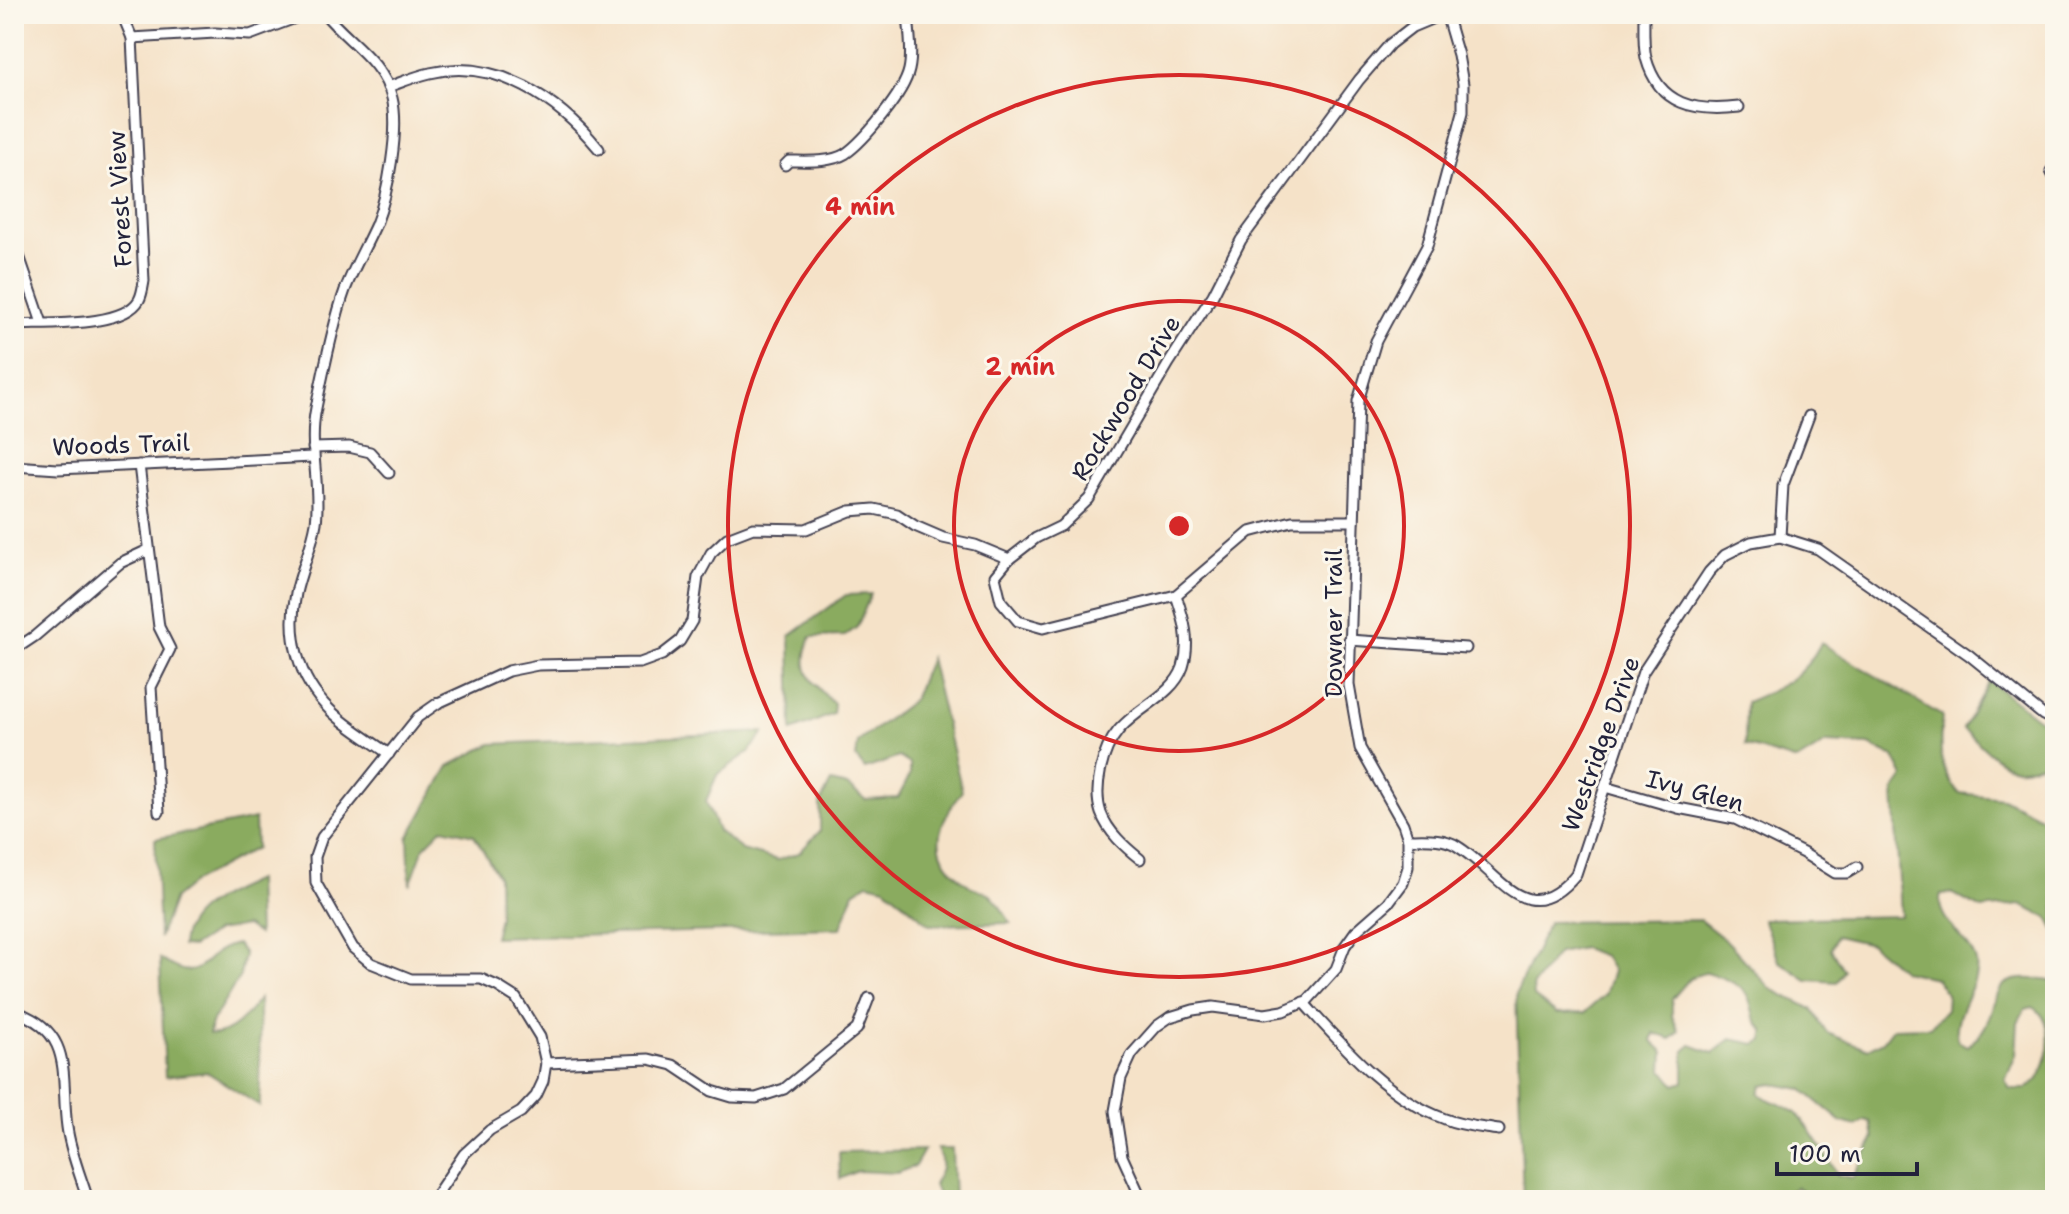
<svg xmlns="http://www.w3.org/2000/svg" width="2069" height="1214" font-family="'Shantell Sans',sans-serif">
  <rect width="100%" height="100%" fill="#fbf7ec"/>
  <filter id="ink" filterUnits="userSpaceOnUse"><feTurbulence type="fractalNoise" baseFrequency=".0125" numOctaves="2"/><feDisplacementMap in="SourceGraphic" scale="16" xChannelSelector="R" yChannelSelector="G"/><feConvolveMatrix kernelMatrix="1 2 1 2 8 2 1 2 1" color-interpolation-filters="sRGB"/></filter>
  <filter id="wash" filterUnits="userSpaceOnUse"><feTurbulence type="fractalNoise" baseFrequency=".006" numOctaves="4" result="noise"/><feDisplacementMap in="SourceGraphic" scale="32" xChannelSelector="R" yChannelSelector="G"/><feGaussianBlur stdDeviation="1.8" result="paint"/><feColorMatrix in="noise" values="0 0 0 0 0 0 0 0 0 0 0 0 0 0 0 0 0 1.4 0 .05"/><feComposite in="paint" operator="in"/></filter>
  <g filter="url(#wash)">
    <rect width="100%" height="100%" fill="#f5e2c8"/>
    <!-- forest -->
    <g fill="#8aab5f" stroke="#56664d" stroke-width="2" fill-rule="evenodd">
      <path d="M871,594L857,627L845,636L811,637C797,670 811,681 834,704L833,714L792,731L790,636L846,595Z"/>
      <path d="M1821,643L1942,716C1939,745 1938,771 1959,793L2002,798L2055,824V931L2048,918L2021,905L1981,909L1951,893L1941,894C1933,918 1968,938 1975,958C1984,984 1950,1011 1958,1041L1967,1046C2012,1016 1970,965 2055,982V1200H1813L1796,1187L1787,1193L1791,1200H1523L1516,993L1549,922L1700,920L1729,943L1771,989L1812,1009L1827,1033L1868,1049L1883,1041L1893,1028L1930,1027L1946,1010L1947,994L1935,978L1903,971L1871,944L1836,936L1831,949L1844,971L1837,982L1807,980L1779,961L1763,919L1901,916L1894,791L1904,777L1894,757L1869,745L1826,743L1797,761L1745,745L1746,702C1782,687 1803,678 1821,643ZM1583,948L1604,956L1613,971L1605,995L1584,1013L1557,1014L1534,997L1533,985L1558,953ZM1706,972C1720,977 1738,982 1747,995C1756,1010 1747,1014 1764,1030V1040L1755,1044L1731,1039L1713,1053L1691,1045L1684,1051V1082L1675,1085L1663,1070L1664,1052L1652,1041L1654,1033L1671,1039L1679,1031L1672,1016V999L1690,978ZM2033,1007C2055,1020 2050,1055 2040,1076C2037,1082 2031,1086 2026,1089H2010L2005,1080L2016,1055L2018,1022L2025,1009ZM1773,1084L1802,1089L1842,1122L1856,1126L1865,1120L1871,1122L1874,1138L1853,1178L1838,1175C1826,1156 1814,1132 1798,1115C1787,1103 1770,1104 1759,1093L1762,1086Z"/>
      <path d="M930,658L962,791C934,829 927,855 970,886C976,890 982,890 988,893C997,899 1004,914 1011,923L930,925L885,887L868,883L854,892L841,928L494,937L499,917L498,876L474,835L443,828L424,847L410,885L408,838L449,766L491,744L764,732L749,752L717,775L706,801L718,831L742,850L778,860L799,853L820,831V803L831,782L847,786L866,800L898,798L910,775V764L899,757L865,769L856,758L858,742L913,700Z"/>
      <path d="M1989,681L2040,720L2055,727V764C2041,758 2031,770 2017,768C1997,765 1978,741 1963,729Z"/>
      <polygon points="255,819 256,848 195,881 174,898 159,938 155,839"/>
      <path d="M256,880L258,934L246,926L217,931L192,947L182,946C184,908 227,894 256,880Z"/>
      <path d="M237,944L244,954L240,976L211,1024L209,1034C230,1037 248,1014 259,999L260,1106L207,1072L165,1077L160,959C207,990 198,951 237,944Z"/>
      <path d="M937,1149H952L954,1200H940L934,1185C941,1171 945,1164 937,1149Z"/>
      <polygon points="924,1150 915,1166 897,1173 857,1171 840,1179 839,1152"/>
    </g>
  </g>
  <g filter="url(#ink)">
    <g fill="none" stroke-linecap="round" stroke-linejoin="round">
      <defs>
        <g id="street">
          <path d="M325,14C348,42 383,61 392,98C400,129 388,194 376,224C366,246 354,267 345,290C333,323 323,373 316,408C308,447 321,485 316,523C312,547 301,570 296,593C287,636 298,679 330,710C347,727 370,740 389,754"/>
          <path d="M1644,14C1644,28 1643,44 1646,58C1659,106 1696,112 1739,107"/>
          <polyline points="132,38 215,33 250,35 306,14"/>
          <path d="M388,87C402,82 416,76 430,73C497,57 559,100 599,149"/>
          <path d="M785,165L789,161C806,161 830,163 845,154C864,141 904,93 909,70C913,53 909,32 908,14"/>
          <polyline points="2055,166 2051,171 2055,179"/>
          <polyline points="14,241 42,323"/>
          <path d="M14,325C44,323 123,328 139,300C142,295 143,287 144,281L132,38L122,14"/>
          <polyline points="313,448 349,447 370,452 389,473"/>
          <polyline points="234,461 312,457"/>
          <polyline points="139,465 159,627 170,649 151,687 159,812"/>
          <polyline points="14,466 58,469 230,461"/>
          <polyline points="1354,521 1292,521 1250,532 1176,595 1043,628 1018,621 1001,601 995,576 1009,559 1036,538 1061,526 1089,499 1169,363 1213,295 1241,240 1359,80 1390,44 1412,27 1443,14"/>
          <polyline points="1780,537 1783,485 1809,416"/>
          <polyline points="1349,640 1466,648"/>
          <polyline points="14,650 35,636 120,563 148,550"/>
          <polyline points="1605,787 1678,808 1735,819 1803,853 1835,873 1847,873 1857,867"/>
          <path d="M1408,839C1424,839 1443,837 1457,846C1501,873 1526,934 1576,874L1643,672L1709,572L1725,555L1751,542L1780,537L1818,549L1969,655L2043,715L2055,721"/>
          <path d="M1140,859C1125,847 1108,832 1101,813C1093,789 1102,750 1118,731C1136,708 1173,696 1183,667C1191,641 1184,619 1176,595"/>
          <path d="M1303,1002C1344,1047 1387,1098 1445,1119C1462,1126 1481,1127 1499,1130"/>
          <path d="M14,1011C76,1032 60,1077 67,1127C70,1151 81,1177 88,1200"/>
          <polyline points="546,1063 649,1059 673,1065 712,1091 732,1097 756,1098 784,1089 857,1029 869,998"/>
          <polyline points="433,1200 464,1154 490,1130 521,1112 536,1096 543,1081 546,1063 540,1037 516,998 497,986 481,979 411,979 371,963 353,948 316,883 315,857 322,837 418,717 438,703 508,671 538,665 640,663 662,655 680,641 692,621 698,577 711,553 727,538 753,528 806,529 850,511 874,509 897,514 915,526 943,538 975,545 1009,559"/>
          <polyline points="1142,1200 1122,1156 1115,1111 1121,1078 1132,1054 1157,1026 1170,1017 1193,1010 1213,1007 1265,1014 1283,1011 1307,1001 1336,969 1345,946 1355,932 1388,903 1403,883 1408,867 1408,839 1403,824 1360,748 1349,685 1358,401 1376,341 1427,246 1463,112 1463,84 1458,55 1446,14"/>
        </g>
      </defs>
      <!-- street casing -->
      <use href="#street" stroke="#423f50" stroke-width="13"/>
      <!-- street -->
      <use href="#street" stroke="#fff" stroke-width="9"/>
    </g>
  </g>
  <!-- distance rings -->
  <g fill="none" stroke="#d62828" stroke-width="4">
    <circle cx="1179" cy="526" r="225"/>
    <circle cx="1179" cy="526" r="451"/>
  </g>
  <g text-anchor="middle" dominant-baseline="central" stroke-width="6" stroke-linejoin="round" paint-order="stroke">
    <!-- street labels -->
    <g font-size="24" fill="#22223b" stroke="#fbf7ec">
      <text transform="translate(120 199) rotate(-93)">Forest View</text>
      <text transform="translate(1126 398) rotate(-59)">Rockwood Drive</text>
      <text transform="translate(121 445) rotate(-2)">Woods Trail</text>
      <text transform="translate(1334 623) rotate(-90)">Downer Trail</text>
      <text transform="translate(1601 744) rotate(-70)">Westridge Drive</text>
      <text transform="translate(1695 791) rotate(15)">Ivy Glen</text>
    </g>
  </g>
  <circle cx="1179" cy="526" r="12" fill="#d62828" stroke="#fbf7ec" stroke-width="4"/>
  <g font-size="24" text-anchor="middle" font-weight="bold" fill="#d62828" stroke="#fbf7ec" stroke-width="6" stroke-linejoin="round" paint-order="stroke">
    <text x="860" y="215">4 min</text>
    <text x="1020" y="375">2 min</text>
  </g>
  <!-- margin -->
  <rect width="2069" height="1214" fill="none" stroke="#fbf7ec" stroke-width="48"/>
  <!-- scale -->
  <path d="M1777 1162v12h140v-12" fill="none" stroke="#22223b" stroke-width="4"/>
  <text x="1789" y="1162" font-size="24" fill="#22223b" stroke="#fbf7ec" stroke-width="6" paint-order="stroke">100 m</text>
</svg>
